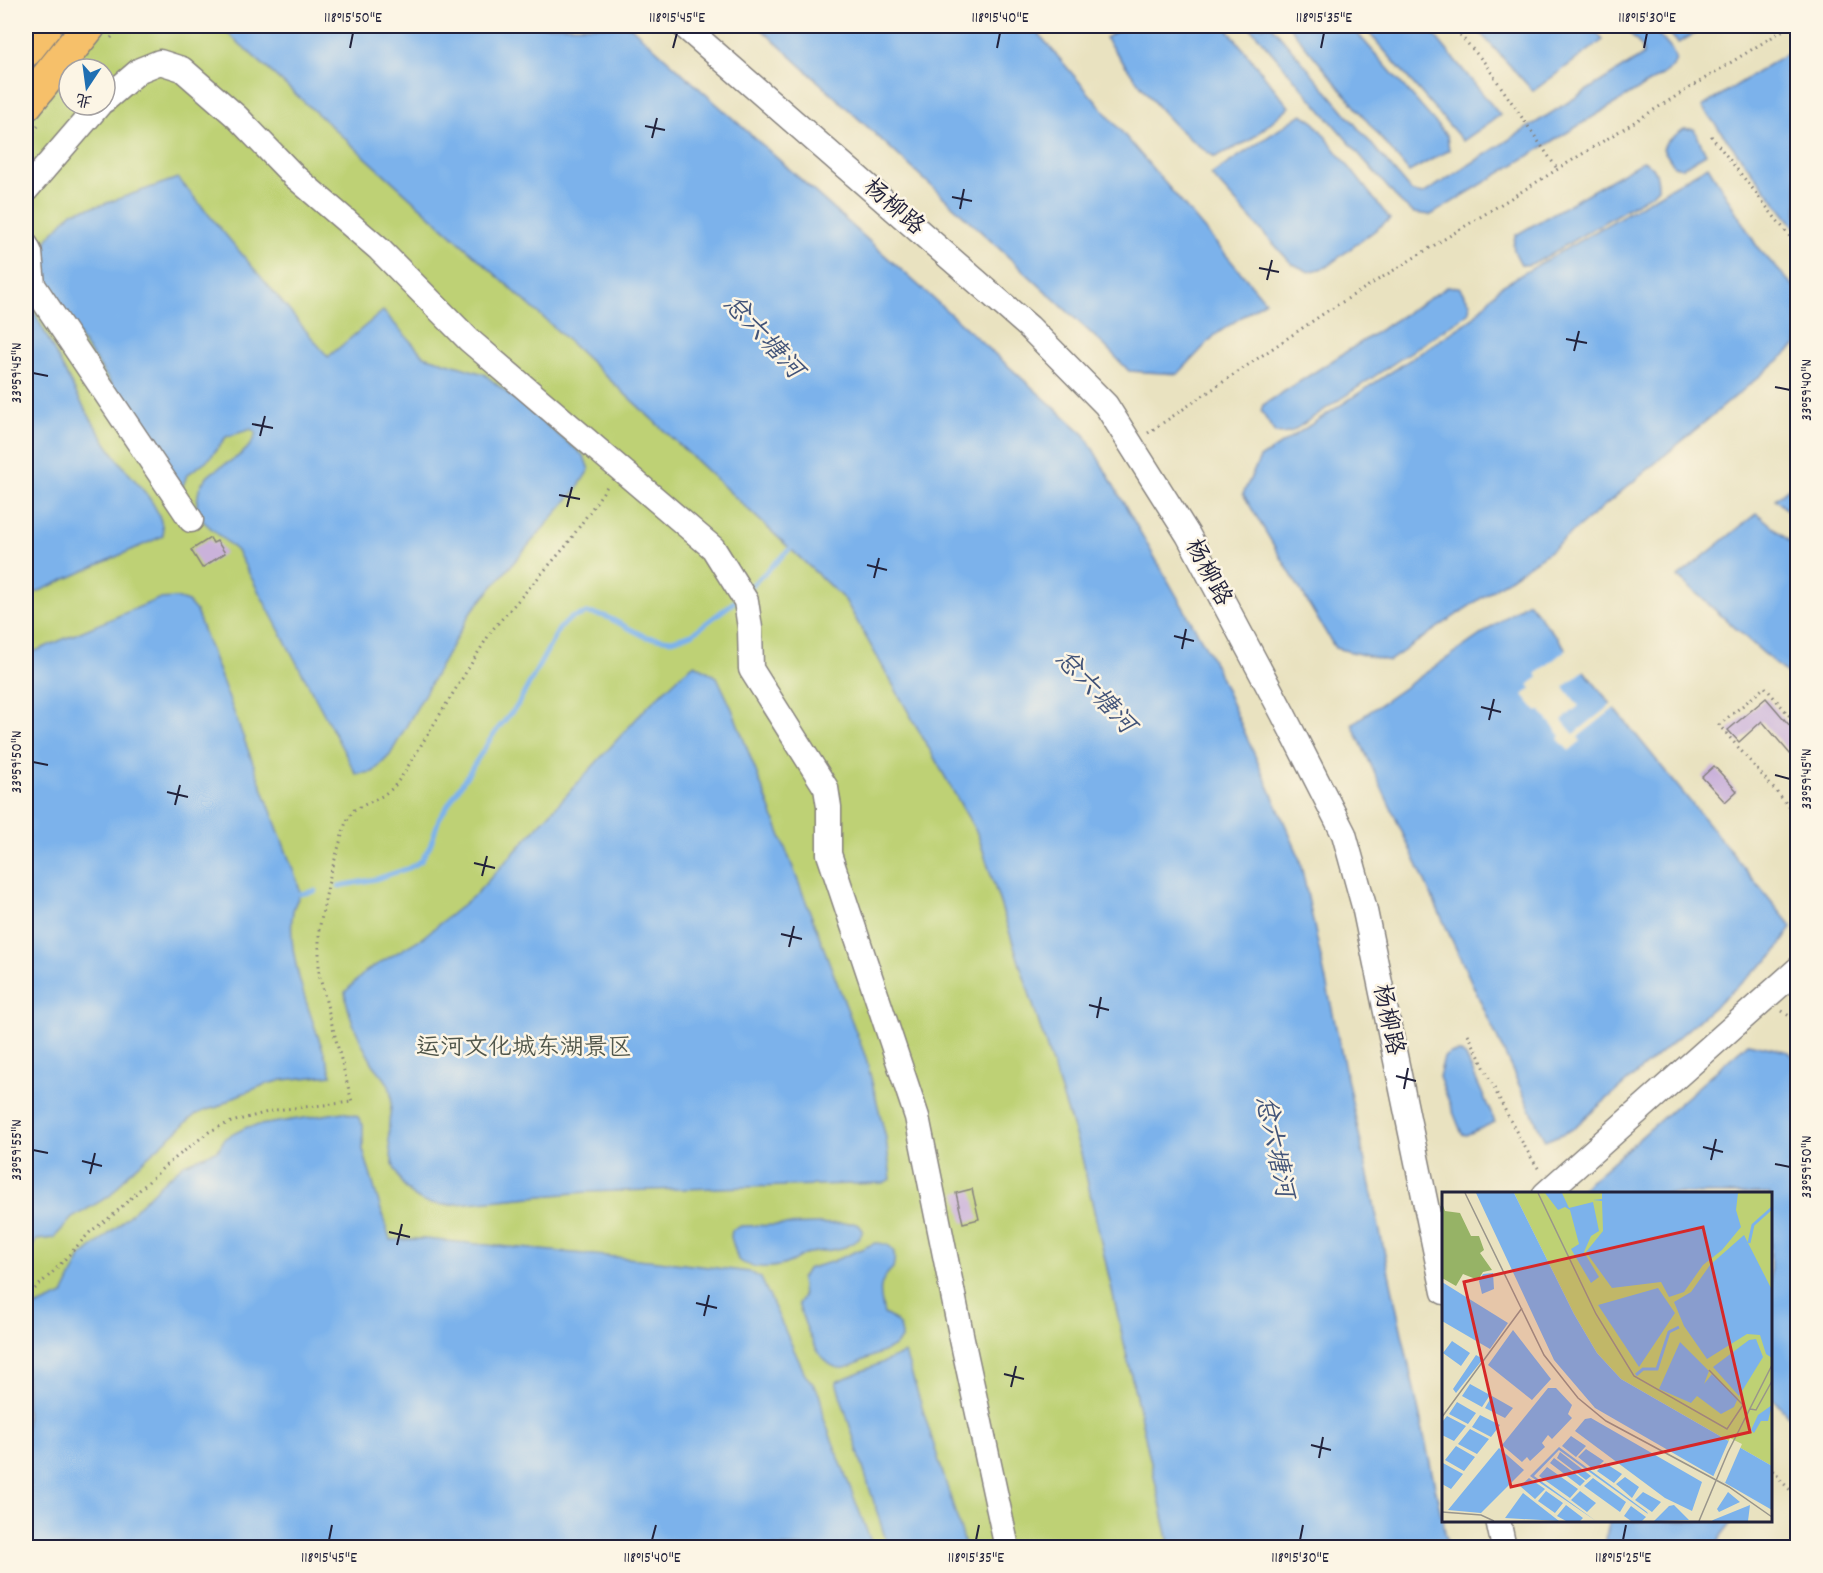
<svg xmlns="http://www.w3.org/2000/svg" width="1823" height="1573" font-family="Dekko,'LXGW WenKai TC',sans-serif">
  <rect width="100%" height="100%" fill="#fcf5e5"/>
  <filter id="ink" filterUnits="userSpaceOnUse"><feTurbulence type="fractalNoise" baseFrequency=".0167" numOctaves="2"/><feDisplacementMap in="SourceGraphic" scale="12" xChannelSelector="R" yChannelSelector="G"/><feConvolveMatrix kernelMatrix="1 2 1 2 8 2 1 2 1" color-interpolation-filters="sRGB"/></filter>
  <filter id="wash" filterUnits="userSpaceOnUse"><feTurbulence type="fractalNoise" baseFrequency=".008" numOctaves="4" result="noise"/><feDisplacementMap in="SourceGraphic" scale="24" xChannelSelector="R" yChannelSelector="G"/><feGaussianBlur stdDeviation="1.35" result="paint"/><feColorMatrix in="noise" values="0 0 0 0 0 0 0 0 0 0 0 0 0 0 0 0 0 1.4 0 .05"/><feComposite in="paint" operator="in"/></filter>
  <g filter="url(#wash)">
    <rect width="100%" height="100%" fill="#e9e2c0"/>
    <!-- green -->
    <path fill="#bed174" stroke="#707a58" stroke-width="1.5" fill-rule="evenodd" d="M26,26H220L546,320L845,600L978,835L1081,1153L1170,1547L26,1548ZM69,69H105V105H69Z"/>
    <!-- water -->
    <g fill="#7cb2eb" stroke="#4f6a93" stroke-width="1.5">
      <polygon points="220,26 630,26 1085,435 1212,658 1299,856 1448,1547 1170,1547 1081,1153 978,835 845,600 546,320"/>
      <polygon points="758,26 1032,26 1265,301 1215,335 1178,374 1129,371 1106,347"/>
      <path d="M1125,26H1225L1289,107L1249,141L1215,157C1168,129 1138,81 1105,38Z"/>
      <polygon points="1249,26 1272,26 1412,192 1423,194 1643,55 1642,47 1623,26 1651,26 1671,49 1676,59 1673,67 1662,75 1431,215 1414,213 1401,203"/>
      <polygon points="1289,26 1351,26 1447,136 1449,150 1409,172"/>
      <polygon points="1363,26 1427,26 1500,115 1463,141"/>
      <polygon points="1474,26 1590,26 1603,40 1533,91"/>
      <polygon points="1663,26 1708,26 1678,43"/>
      <polygon points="1797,47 1797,230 1702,107"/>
      <polygon points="1302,114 1313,121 1390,219 1326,267 1309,272 1291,263 1211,175"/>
      <polygon points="1684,129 1694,129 1706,154 1682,168 1674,166 1663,149 1666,142"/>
      <path d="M1643,161C1655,166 1658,175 1658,188L1652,194L1537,262L1527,265L1521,264C1515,254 1510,246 1516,235Z"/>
      <polygon points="1708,166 1758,248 1797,290 1797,345 1550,551 1389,661 1335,648 1243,494 1260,458 1472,319 1500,287"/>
      <path d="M178,178L328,357L383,311L424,356L484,374L584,456L589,470L576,490L471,612L390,755L373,772L356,774L237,551L196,515C197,506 197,494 200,487C211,463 247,463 256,433L251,429L226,437L210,458L187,475L182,488L32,267L50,236L72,212L101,205Z"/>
      <polygon points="1447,287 1459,287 1470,303 1469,312 1463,317 1291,432 1283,434 1275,433 1261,411 1263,405"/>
      <path d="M26,296C57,354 84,418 126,470C142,488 164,511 163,536L26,597Z"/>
      <polygon points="1790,487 1797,494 1797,519 1775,499"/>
      <polygon points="1757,513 1797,548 1797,683 1678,577"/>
      <path d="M176,598L188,602L196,611L298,883L300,894C298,899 294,905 293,911C284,956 317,1031 332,1075L283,1080L264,1085L234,1097L218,1107L206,1110L195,1115L128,1174L111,1195L72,1218L54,1238L36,1240L29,1254L30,1265L26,1270V655L158,599Z"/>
      <polygon points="1528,602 1792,927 1775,954 1571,1130 1545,1141 1352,724"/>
      <path d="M695,664L717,677L732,709L866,1058L886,1138L891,1179L883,1183L586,1192L446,1205C439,1204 430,1204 424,1202C394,1189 387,1151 389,1123C390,1111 394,1098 389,1086C386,1078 378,1071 373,1064C361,1044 347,1014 345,992L366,971L422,938L476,894L647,707L684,672Z"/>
      <polygon points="1748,1043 1789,1052 1797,1061 1797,1424 1771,1397 1770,1194 1577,1193"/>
      <polygon points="1460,1052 1466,1057 1495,1122 1466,1135 1462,1134 1439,1077 1444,1057 1450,1053"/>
      <path d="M343,1112L358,1117L363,1125V1150L390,1240L424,1239L658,1261L750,1272L761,1278L806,1376C821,1391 821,1398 824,1419L873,1547H26V1311L63,1295L81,1257L118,1226L162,1183L184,1164L218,1150L225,1138L247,1127Z"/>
      <path d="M853,1223L859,1225L863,1230C856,1253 823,1249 805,1254C800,1256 797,1259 793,1261C777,1269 753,1270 738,1260L731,1237L732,1230L741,1226Z"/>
      <path d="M875,1243C894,1243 897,1252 893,1268C876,1283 880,1294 884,1314C896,1320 902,1325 902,1338C895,1349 882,1352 871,1357C863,1360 853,1366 845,1368C818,1372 805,1323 798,1304L803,1296L801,1279L807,1269L831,1262Z"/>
      <polygon points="905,1353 966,1547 888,1547 836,1382"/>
      <polygon points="1730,1521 1731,1523 1721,1536 1717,1547 1605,1547 1609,1521"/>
    </g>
    <!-- pier -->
    <polygon fill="#e9e2c0" points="1569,647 1586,669 1564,687 1579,706 1562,720 1574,734 1613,703 1616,707 1578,737 1581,741 1569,751 1558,739 1561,736 1540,711 1537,712 1523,695 1531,688 1528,685 1538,677 1536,674"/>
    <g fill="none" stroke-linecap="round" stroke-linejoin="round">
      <!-- stream -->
      <g stroke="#7cb2eb" stroke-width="5">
        <polyline points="752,585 794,545"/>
        <polyline points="339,886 376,879 409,868 421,861 430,846 439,819 495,732 517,706 559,629 571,618 587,613 605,616 646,637 672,640 692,634 734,602"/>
        <polyline points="300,894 315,891"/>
      </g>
    </g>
    <g id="blocks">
      <!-- building -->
      <g fill="#cab2da">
        <polygon points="210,538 213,543 217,541 225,553 202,568 191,550"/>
        <polygon points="1766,698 1797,734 1797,762 1762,721 1739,742 1728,730"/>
        <polygon points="1714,766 1737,791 1725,802 1702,777"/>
        <polygon points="972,1189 979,1219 963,1223 956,1193"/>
      </g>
    </g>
  </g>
  <g filter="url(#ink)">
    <use href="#blocks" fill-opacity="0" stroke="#86827e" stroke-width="1.5"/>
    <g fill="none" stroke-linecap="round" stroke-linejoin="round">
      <defs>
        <g id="minor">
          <polyline points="684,26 1029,327 1106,405 1188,535 1283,714 1344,834 1364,906 1444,1292"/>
          <polyline points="105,100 140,70 160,62 182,69 237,117 294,176 379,249 469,340 713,548 746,601 750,628 751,669 826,788 829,807 829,854 917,1117 962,1339 1007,1548"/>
          <polyline points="26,190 99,105"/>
          <polyline points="26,245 30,253 33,285 191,520"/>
          <polyline points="1545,1194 1798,969"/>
          <polyline points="1498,1520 1504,1548"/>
        </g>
        <g id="highway">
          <polyline points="26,50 45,26"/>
          <polyline points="26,104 89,26"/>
        </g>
      </defs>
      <!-- minor casing -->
      <use href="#minor" stroke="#86827e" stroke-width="27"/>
      <!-- highway casing -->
      <use href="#highway" stroke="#86827e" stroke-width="36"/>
      <!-- path -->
      <g stroke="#86827e" stroke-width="3" stroke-dasharray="1.5 4.5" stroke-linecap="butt">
        <polyline points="1452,26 1484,62 1558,170"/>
        <polyline points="111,38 121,26"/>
        <polyline points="1711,136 1798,247"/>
        <polyline points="26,141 38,126"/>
        <polyline points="1148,433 1326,312 1790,26"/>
        <polyline points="1798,718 1794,721 1765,687 1719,725 1798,817"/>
        <polyline points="1782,1011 1798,1022"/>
        <path d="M1468,1034C1491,1080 1511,1128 1540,1171"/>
        <polyline points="26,1297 54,1271 91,1231 113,1215 165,1166 210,1131 228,1123 275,1110 352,1102 319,974 319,930 330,876 346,822 354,810 382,796 393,788 402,776 492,630 566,546 608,485"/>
        <polyline points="1770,1465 1782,1482 1798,1497"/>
      </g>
      <!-- minor -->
      <use href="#minor" stroke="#fff" stroke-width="24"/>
      <!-- highway -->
      <use href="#highway" stroke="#f6c06b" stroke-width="33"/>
    </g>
  </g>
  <!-- ticks -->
  <path fill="none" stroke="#22223b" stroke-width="2" d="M350,48L353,33M673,48L677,33M997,48L1000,33M1321,48L1324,33M1644,48L1647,33M645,126L665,130M652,138L657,118M952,197L972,201M960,209L964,189M1259,268L1279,272M1267,280L1272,260M1566,339L1587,343M1574,351L1579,331M33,373L48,376M1775,387L1790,390M252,424L273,428M260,436L265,416M559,495L580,499M567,507L572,487M867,565L887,570M874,578L879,558M1174,636L1194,641M1182,649L1186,629M1481,707L1501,712M1489,720L1494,699M33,762L48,765M1775,775L1790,779M167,792L188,797M175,805L180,785M474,863L495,868M482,876L487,856M781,934L802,939M789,947L794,926M1089,1005L1109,1010M1097,1018L1101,997M1396,1076L1416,1081M1404,1089L1408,1068M1703,1147L1723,1152M33,1150L48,1153M1711,1160L1716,1139M82,1161L102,1166M1775,1164L1790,1167M90,1174L95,1153M389,1232L410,1237M397,1245L402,1224M696,1303L717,1308M704,1316L709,1295M1004,1374L1024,1379M1011,1387L1016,1366M1311,1445L1331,1450M1319,1458L1323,1437M329,1540L332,1525M652,1540L656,1525M976,1540L979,1525M1300,1540L1303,1525M1623,1540L1626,1525"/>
  <g text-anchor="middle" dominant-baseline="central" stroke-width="5" stroke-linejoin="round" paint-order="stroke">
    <!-- street labels -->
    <g font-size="24" fill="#22223b" stroke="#fcf5e5">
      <text transform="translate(893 208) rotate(41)">杨柳路</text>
      <text transform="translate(1207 573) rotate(62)">杨柳路</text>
      <text transform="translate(1387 1020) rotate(78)">杨柳路</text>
    </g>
    <!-- park labels -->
    <g font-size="24" fill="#51574c" stroke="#fcf5e5">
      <text x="524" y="1049">运河文化城东湖景区</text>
    </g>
    <!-- water labels -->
    <g font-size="26" font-style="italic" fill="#425479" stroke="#fcf5e5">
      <text transform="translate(762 338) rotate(47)">总六塘河</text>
      <text transform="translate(1094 693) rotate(47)">总六塘河</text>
      <text transform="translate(1273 1147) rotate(78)">总六塘河</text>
    </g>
  </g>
  <!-- overview -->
  <g transform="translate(1442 1192)">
    <rect width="330" height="330" fill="#e9e2c0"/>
    <path d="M72,1H330V274L179,187L155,161L132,122Z" fill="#bed174"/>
    <path d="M0,11L3,19L18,21L29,44H37L42,58L38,61L50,78L41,80L36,88L21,82L14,94L0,86Z" fill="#96b366"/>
    <path d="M34,1H72L132,122L155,161L179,187L330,274V318L153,216L112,168ZM103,1H120L127,16L151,10L157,39L149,44L142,60L157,85L149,91L129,57L137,52L128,18L123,15L116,18ZM160,1H296L294,18L299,35L280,58L261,73L242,100L227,105L219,90L170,96L144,60L161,39L160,9L151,8L160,7ZM302,43L330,98V166L324,162L318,143L305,142L265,167L242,134L232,110L249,100L268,73ZM51,81L52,97L40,102L37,89L41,82ZM0,90L66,131L48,157L0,129ZM216,96L233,121L197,175L156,113ZM71,138L109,187L90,208L46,173ZM314,147L321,165L297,204L271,175L307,148ZM10,149L28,161L19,174L1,161ZM238,150L267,179L262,192L270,182L296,206L292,215L279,222L255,204L249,211L217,197ZM34,163L41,167L14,201L11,197ZM28,192L48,203L40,215L20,204ZM106,196H114L130,213L126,222L130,226L110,247L106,243L100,251L103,255L88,269L85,265L80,270L60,253ZM50,204L71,216L63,226L43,216ZM15,210L34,221L26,232L7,222ZM330,213L326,229H319L312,241L309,238L316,223ZM38,223L58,233L49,245L30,235ZM5,224L24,234L12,249L0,243V230ZM149,226L260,290L250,319L223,306L133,239L143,227ZM28,237L47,247L35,262L16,252ZM129,244L144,254L134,265L120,254ZM14,254L33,265L22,279L3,268ZM117,255L205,320L206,322L117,258L92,284L154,329L88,284ZM57,256L82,278L39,321L6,318ZM144,257L162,269L152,278L136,265ZM118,260L149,284L144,288L115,266ZM112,266L143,289L138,294L108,271ZM1,271L21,282L9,297L0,292ZM163,271L180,282L172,291L155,279ZM105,275L136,297L128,306L97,284ZM183,285L197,295L190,306L174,292ZM87,286L103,297L93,307L78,294ZM151,286L184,310L178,320L142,294ZM104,299L121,311L113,321L96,309ZM138,299L154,311L145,320L129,308ZM201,300L219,310L210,320L193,308ZM286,300L298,310L277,320L275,317ZM81,301L117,329L63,326ZM124,313L141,326L138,329H124L115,324ZM232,313L247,328L212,329L227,314ZM308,313L306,329H270L271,328ZM189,314L204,325L200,329H189L182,324Z" fill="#7cb2eb"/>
    <path d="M288,246L300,252L283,291L271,285Z" fill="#e9e2c0"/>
    <path fill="none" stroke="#7cb2eb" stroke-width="3" d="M307,51L311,33L330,16M194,183L201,177H215L227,140L237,135"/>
    <path fill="none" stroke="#99958b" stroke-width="1.5" d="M23,1L102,163L136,206L164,229L287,295L330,325M96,1L154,122L192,184L285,237L301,213L267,178M308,217L314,218L330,189M0,225L80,116M0,320L39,323L52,329M257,329L286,260L330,173"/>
    <path fill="#d62828" fill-opacity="0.15" stroke="#d62828" stroke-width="3" d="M261,35L308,240L69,295L22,90Z"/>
    <rect width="330" height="330" fill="none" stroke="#22223b" stroke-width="3"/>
  </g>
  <!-- margin -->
  <rect width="1823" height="1573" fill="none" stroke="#fcf5e5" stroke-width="66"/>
  <!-- north arrow -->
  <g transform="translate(87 87) rotate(193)"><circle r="28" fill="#fcf5e5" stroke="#a5a1a1" stroke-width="1.5"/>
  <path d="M0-4.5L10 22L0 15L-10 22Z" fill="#1f6fb2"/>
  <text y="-9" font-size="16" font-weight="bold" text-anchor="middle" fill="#22223b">北</text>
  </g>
  <rect x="33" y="33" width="1757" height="1507" fill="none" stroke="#22223b" stroke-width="2"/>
  <g font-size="15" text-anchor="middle" fill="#22223b">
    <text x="353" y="22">118°15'50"E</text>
    <text x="677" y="22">118°15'45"E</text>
    <text x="1000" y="22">118°15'40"E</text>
    <text x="1324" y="22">118°15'35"E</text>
    <text x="1647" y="22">118°15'30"E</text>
    <text transform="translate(16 373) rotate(-90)" y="5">33°59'45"N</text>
    <text transform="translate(1806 390) rotate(-90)" y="5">33°59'40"N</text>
    <text transform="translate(16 762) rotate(-90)" y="5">33°59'50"N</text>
    <text transform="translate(1806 779) rotate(-90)" y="5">33°59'45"N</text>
    <text transform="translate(16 1150) rotate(-90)" y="5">33°59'55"N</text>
    <text transform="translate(1806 1167) rotate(-90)" y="5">33°59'50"N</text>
    <text x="329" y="1562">118°15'45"E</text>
    <text x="652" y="1562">118°15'40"E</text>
    <text x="976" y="1562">118°15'35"E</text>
    <text x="1300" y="1562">118°15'30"E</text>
    <text x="1623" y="1562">118°15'25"E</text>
  </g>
</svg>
